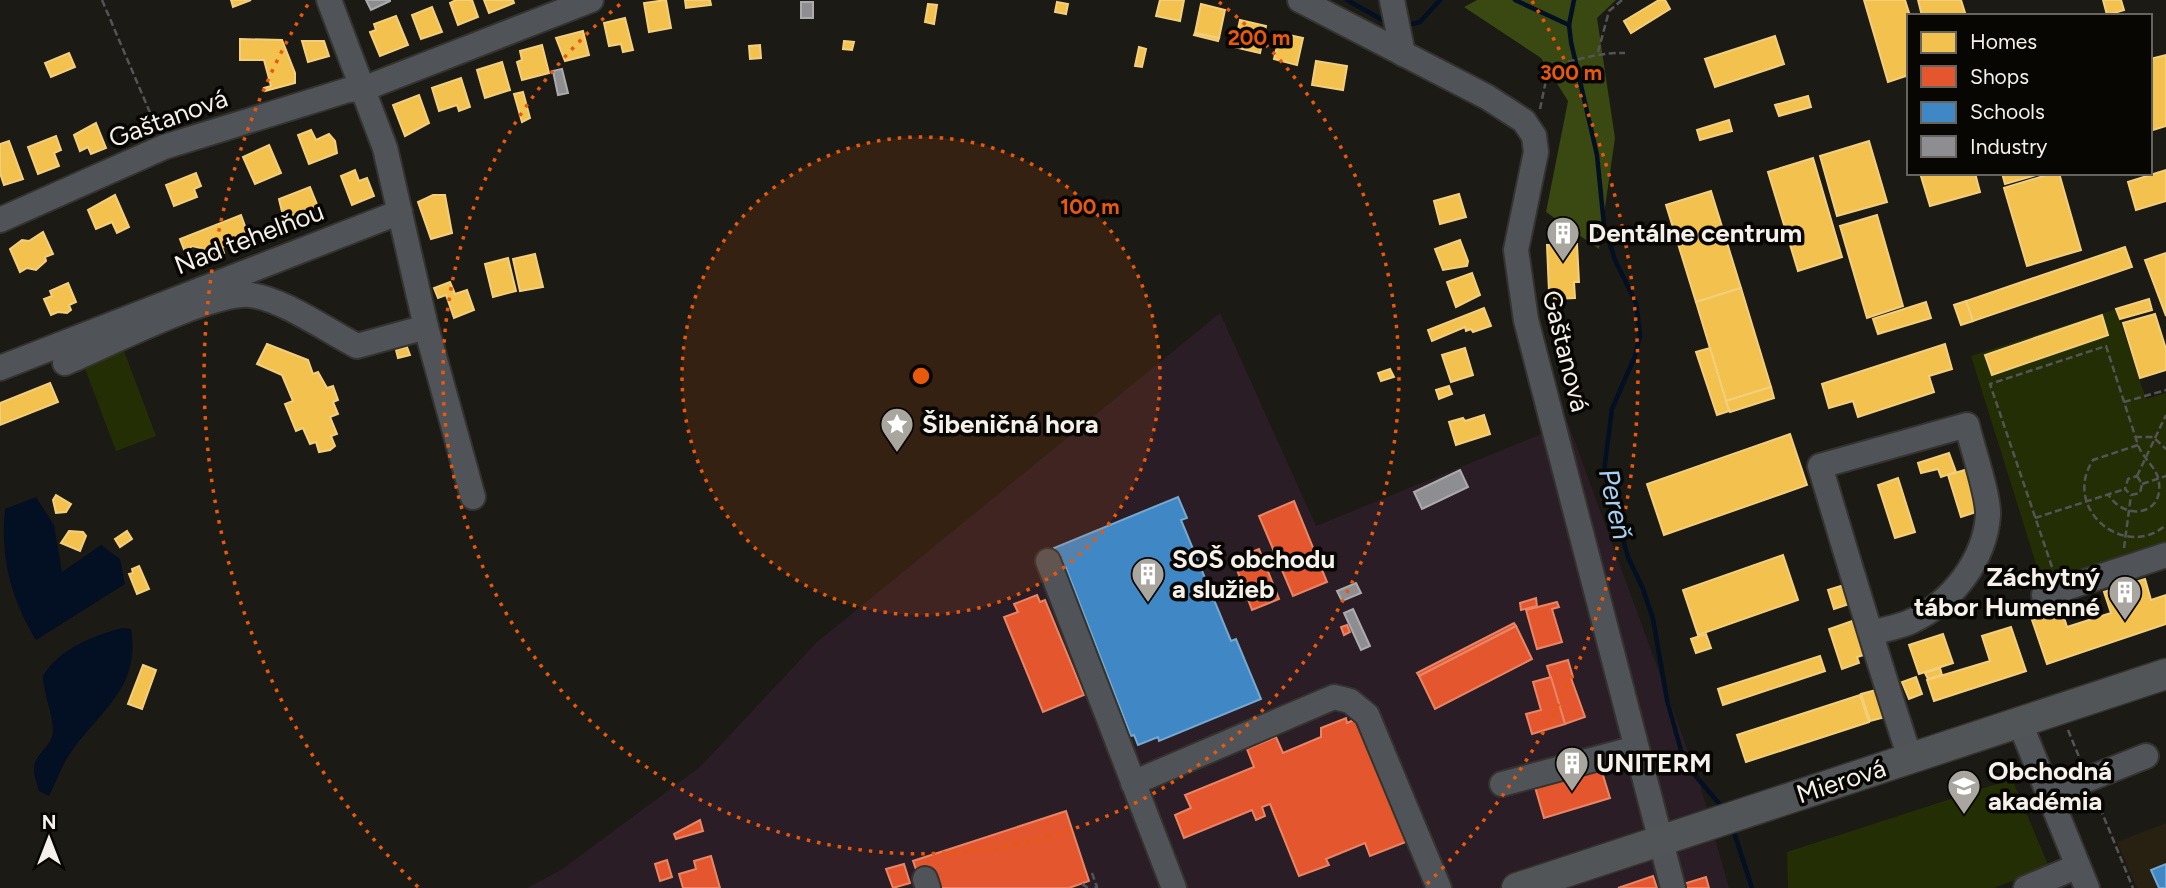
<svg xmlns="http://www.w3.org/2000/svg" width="2166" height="888" font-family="Figtree,sans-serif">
  <rect width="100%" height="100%" fill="#1c1a14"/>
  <!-- commercial -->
  <polygon fill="#2a1d25" points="1220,313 1316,526 1568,423 1700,784 1729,888 527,888 561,870 700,767 816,643"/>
  <!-- built -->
  <polygon fill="#282112" points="2166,823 2166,888 2137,888 2117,842"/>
  <!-- green -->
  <g fill="#242e04">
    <polygon points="2116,309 2146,399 2166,393 2166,547 2042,583 1971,356"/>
    <polygon points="124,351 156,436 116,451 84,366"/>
    <polygon points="2012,779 2049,867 1994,888 1788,888 1787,852"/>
  </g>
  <!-- forest -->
  <polygon fill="#3a4811" points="1477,0 1616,0 1597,18 1615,138 1599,249 1546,212 1568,101 1541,58 1464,7"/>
  <!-- water -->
  <g fill="#030f22">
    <path d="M36,497L54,525L62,572L101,545L120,559L125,584L36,640C11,599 0,557 5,509Z"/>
    <path d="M122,628L131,629C142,695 90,715 63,766C58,776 54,786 49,796L39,791C37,784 34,776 34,769C34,753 53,747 53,730C52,710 43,692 43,676C59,649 93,636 122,628Z"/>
  </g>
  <!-- homes -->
  <g fill="#f2c14e" stroke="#f3cf7d" stroke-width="2">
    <polygon points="231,0 251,0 233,7"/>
    <polygon points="456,0 472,0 478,17 458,25 450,3"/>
    <polygon points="484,0 513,0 514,3 489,13"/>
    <polygon points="666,0 671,28 649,32 644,3"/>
    <polygon points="685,0 710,0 711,5 686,8"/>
    <polygon points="1160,0 1184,0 1180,21 1156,16"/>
    <polygon points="1659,0 1665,0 1670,9 1631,33 1624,21"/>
    <polygon points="1864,0 1905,0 1910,16 1909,75 1888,82"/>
    <polygon points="1918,0 1961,0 1966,16 1922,16"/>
    <polygon points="2103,0 2121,0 2124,10 2107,15"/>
    <polygon points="1057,2 1068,4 1066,14 1055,12"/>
    <polygon points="928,4 937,5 934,24 925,22"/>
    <polygon points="1201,4 1225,10 1219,38 1195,33"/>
    <polygon points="432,7 442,32 421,39 412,15"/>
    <polygon points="396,16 408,45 380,56 370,32 376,30 374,24"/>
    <polygon points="625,18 633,50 623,52 621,44 609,46 604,23"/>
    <polygon points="1240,20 1266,26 1260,53 1234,47"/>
    <polygon points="583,31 589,55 565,61 556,38"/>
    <polygon points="1195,33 1219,38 1218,41 1194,35"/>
    <polygon points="1280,33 1303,38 1297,65 1274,59"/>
    <polygon points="1775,36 1784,64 1715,87 1705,59"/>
    <polygon points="240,39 282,40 295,73 295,83 265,91 264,88 271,86 264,60 240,60"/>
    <polygon points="302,41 324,41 329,56 308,62"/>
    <polygon points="844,41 854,42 852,50 843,49"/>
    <polygon points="542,45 549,73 522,80 517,62 522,60 520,51"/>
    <polygon points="760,45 761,58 750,59 749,46"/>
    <polygon points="1139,47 1146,49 1142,67 1135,66"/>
    <polygon points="69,53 75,67 51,77 45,63"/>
    <polygon points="2166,55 2166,126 2150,131 2150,59"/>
    <polygon points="1316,61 1347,66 1343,90 1312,85"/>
    <polygon points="502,62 510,90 485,98 477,70"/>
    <polygon points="461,78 470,107 459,111 457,105 439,111 432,88"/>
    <polygon points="523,92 530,118 522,122 514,94"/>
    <polygon points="419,95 429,123 405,136 393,105"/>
    <polygon points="1808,96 1811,107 1779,116 1775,105"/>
    <polygon points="1729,120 1732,131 1700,140 1697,130"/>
    <polygon points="96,123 106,148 91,154 88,147 80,151 74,135"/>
    <polygon points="311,130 316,140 329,134 335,141 337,153 309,164 298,135"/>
    <polygon points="56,136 61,150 54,153 59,166 38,174 28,147"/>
    <polygon points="9,141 23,179 4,185 0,173 0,144"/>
    <polygon points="1869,141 1887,202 1837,216 1820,156"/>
    <polygon points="269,145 281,173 255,184 243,157"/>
    <polygon points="1813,158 1842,257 1798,271 1768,172"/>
    <polygon points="355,170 359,181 367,178 374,196 352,205 341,176"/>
    <polygon points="2166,170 2166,201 2136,210 2128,182"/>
    <polygon points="196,173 201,186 194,189 197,197 174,206 166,185"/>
    <polygon points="1920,173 1975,173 1980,192 1930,206"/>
    <polygon points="2002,173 2043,173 2005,184"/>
    <polygon points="2053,173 2059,173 2081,250 2027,266 2004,188"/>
    <polygon points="310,187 322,217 311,221 308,212 285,224 279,199"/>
    <polygon points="1711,191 1741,288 1696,302 1666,205"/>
    <polygon points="1459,194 1466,217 1440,224 1434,201"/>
    <polygon points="115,195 129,227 117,233 112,222 96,229 88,210"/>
    <polygon points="433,195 445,195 452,233 431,239 418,202"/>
    <polygon points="241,215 250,240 222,247 224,253 205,260 201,248 192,246 185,252 180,239"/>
    <polygon points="1877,215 1903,306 1867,318 1840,226"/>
    <polygon points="43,232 53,254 45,257 46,261 36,270 27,268 20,272 10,249 22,240 29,241"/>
    <polygon points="1460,240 1468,261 1467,266 1443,270 1435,249"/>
    <polygon points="1577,244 1579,282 1574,282 1575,298 1554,299 1554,292 1549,292 1547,245"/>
    <polygon points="2125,247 2132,267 1973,321 1966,301"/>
    <polygon points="2166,253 2166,316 2145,260"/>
    <polygon points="535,254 543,287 520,291 513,259"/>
    <polygon points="508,258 516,291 493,297 485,264"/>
    <polygon points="1472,273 1480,295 1456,307 1447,282"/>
    <polygon points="450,282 455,294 467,290 474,310 454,318 446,295 438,298 434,288"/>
    <polygon points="68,283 76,302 69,305 71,310 67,313 58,312 51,315 44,299 52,296 50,291"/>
    <polygon points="1741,288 1771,387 1726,401 1696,302"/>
    <polygon points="2149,299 2152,310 2120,319 2116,309"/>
    <polygon points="1966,301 1973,321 1961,325 1954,305"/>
    <polygon points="1926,302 1931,318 1878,334 1873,319"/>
    <polygon points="1484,308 1491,326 1473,332 1471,329 1466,331 1465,327 1432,341 1428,330"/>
    <polygon points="2155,314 2166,349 2166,370 2140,378 2123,323"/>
    <polygon points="2102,315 2108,335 1992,375 1985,355"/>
    <polygon points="267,344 308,360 313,374 318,372 327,388 333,386 338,400 333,402 338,414 330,417 337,434 331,436 335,446 330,450 319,452 316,442 310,444 303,428 296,431 285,404 293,401 282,375 257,364"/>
    <polygon points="1945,344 1952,369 1929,376 1934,392 1858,417 1853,401 1829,408 1822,384"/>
    <polygon points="407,347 410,355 398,358 396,350"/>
    <polygon points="1465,348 1473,375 1451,382 1442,355"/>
    <polygon points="1710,348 1729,411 1717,415 1696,352"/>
    <polygon points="1390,369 1394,377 1381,381 1378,373"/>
    <polygon points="50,383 58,402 0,425 0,403"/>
    <polygon points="1449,386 1452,394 1439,399 1436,390"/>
    <polygon points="1771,387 1774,398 1730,412 1726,401"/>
    <polygon points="1484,415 1490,434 1456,445 1449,422 1463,418 1465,421"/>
    <polygon points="1790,434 1807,485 1664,535 1647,484"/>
    <polygon points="1949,453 1956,472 1941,477 1938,469 1921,473 1918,463"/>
    <polygon points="1968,469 1982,510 1961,517 1948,475"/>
    <polygon points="1898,478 1915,532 1895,538 1878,485"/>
    <polygon points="56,495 71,504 66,512 56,513 53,500"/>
    <polygon points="69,531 83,532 86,536 80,551 61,543"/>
    <polygon points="127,531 132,539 120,547 115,539"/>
    <polygon points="1783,555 1798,600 1698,635 1683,590"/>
    <polygon points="139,566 149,589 137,594 129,574 133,573 132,569"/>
    <polygon points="2145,579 2151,600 2166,595 2166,624 2047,664 2032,620 2062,611 2067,627 2111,613 2104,592"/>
    <polygon points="1844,585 1849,604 1834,609 1828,590"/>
    <polygon points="1855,620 1867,654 1857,657 1859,663 1842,669 1829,629"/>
    <polygon points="2011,627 2026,671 1934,701 1927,680 1990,661 1982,636"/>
    <polygon points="1706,634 1711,648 1696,653 1691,639"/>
    <polygon points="1943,634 1953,663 1919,674 1909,645"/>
    <polygon points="1820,656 1825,671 1723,705 1718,689"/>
    <polygon points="143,665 156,670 142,709 128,704"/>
    <polygon points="1940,668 1942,675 1928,679 1925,673"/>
    <polygon points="1916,677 1922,694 1909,699 1902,682"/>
    <polygon points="1876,690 1885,717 1870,721 1861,694"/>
    <polygon points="1860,695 1869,722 1746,762 1737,735"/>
  </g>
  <!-- shops -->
  <g fill="#e4572e" stroke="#e98566" stroke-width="2">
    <polygon points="1294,501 1327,582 1293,596 1259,516"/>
    <polygon points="1259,549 1279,599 1252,610 1233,559"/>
    <polygon points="1037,595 1040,602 1045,600 1084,695 1043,712 1004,617 1018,612 1014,604"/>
    <polygon points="1536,598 1537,606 1521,610 1520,603"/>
    <polygon points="1557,602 1559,607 1552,609 1562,642 1537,649 1526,610"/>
    <polygon points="1514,623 1516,626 1419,676 1417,673"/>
    <polygon points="1347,625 1350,632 1344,635 1341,627"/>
    <polygon points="1516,626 1532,659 1435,709 1419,676"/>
    <polygon points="1568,660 1573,677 1571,678 1585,717 1565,724 1547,666"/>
    <polygon points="1551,677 1565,724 1532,734 1526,714 1541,710 1533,682"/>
    <polygon points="1360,717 1411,840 1370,856 1365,843 1326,859 1329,865 1299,876 1270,804 1262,807 1265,816 1256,820 1252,810 1184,838 1175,815 1191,808 1185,795 1254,767 1247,749 1276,737 1283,753 1321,737 1321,728 1346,718 1347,723"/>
    <polygon points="1599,762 1610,798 1544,818 1535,787"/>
    <polygon points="1066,811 1089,881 1069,888 936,888 920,881 913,861"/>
    <polygon points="700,820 703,831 676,839 674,834"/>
    <polygon points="711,856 720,888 683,888 679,874 696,869 694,861"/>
    <polygon points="667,860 672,877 660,881 655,864"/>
    <polygon points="904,864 910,883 893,888 886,869"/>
    <polygon points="1653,876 1657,888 1618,888"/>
    <polygon points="1706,877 1709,888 1677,888 1677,886"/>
  </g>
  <!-- schools -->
  <g fill="#3f88c5" stroke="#76a8d0" stroke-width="2">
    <polygon points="1178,497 1187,518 1181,520 1231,641 1236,639 1261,699 1159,741 1158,737 1138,745 1134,735 1131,736 1066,568 1063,570 1054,548"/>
    <polygon points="2166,864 2166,888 2159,888 2151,870"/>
  </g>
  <!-- industry -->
  <g fill="#8d8d92" stroke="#acabac" stroke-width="2">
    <polygon points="366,0 390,0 390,1 371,10"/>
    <rect x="801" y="2" width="12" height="16"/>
    <polygon points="562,69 568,93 558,95 553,71"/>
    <polygon points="1460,470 1468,487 1422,509 1414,492"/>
    <polygon points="1356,583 1361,593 1342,601 1337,591"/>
    <polygon points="1353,609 1370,646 1361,650 1344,613"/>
  </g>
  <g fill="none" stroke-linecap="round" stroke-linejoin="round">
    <!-- stream -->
    <g stroke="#030f22" stroke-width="4.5">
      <polyline points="1347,0 1386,22"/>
      <polyline points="1515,0 1569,25"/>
      <polyline points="1574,0 1569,25 1571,42 1597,155 1604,225 1615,260 1636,303 1640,336 1635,356 1612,409 1604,471 1628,557 1643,589 1653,619 1667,700 1682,754 1693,773 1723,808"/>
      <polyline points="1404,26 1420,22 1440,0"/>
      <polyline points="1733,829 1752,888"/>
    </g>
    <defs>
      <g id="minor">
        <polyline points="329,0 385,148 426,327 473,497"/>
        <polyline points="1300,0 1487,97 1524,121 1534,136 1536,152 1516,250 1526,320 1673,888"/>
        <polyline points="1392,0 1403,54"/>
        <polyline points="0,220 164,147 348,90 363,89 591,0"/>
        <path d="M65,363C107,345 211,292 250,295C281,298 328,331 357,346L426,327"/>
        <polyline points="0,368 400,212"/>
        <polyline points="1048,561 1174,888"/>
        <polyline points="2044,595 2166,555"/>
        <path d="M1871,633C1885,629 1900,627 1912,621C1952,602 1985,560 1988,515C1989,496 1972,447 1967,425L1820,466C1849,563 1878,661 1910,758"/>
        <polyline points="2019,721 2087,888"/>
        <polyline points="1133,783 1334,697 1350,701 1367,715 1439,888"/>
        <polyline points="1502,784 1636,748"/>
        <polyline points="2048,795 2146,756"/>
        <polyline points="925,879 928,888"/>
        <polyline points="2026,888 2078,866"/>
      </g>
      <polyline id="major" points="1517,888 2166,674"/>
    </defs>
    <!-- minor casing -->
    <use href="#minor" stroke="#35332f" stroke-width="28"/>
    <!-- major casing -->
    <use href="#major" stroke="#35332f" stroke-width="33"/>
    <!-- path -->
    <g stroke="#535455" stroke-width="2.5" stroke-dasharray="7 3.5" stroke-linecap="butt">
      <polyline points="102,0 157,129"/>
      <polyline points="1598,52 1609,11 1622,0"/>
      <path d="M1540,109L1549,66C1575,61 1598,52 1625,53"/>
      <polyline points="2124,402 2166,390"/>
      <polyline points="2135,437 2153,437 2166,449"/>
      <path d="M2138,445L2093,460C2061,509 2125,561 2166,525"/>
      <polyline points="2137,476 2166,415"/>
      <polygon points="2137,476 2142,484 2140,493 2131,495 2125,489 2128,479"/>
      <polyline points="2142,484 2166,476"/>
      <polyline points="2035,518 2125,489"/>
      <polyline points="2124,548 2131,495"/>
      <path d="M2052,567L1990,384L2106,346L2138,445C2143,459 2158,468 2159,483C2163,516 2124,521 2108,494"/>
      <polyline points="2068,730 2080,759"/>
      <polyline points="2096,798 2133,888"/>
      <polyline points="1092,873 1097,887 1093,888"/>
      <polyline points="1082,884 1088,888"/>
    </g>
    <!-- minor -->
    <use href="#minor" stroke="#505458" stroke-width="24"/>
    <!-- major -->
    <use href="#major" stroke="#525558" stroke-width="30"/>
  </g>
  <!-- distance rings -->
  <circle cx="921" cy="376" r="239" fill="#e8590c" fill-opacity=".12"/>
  <g fill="none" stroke="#e8590c" stroke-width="3.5" stroke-dasharray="3.5 7">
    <circle cx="921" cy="376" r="239"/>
    <path d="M1219 2A478 478 0 1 1 623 2"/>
    <path d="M418 887A717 717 0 0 1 310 1M1532 1A717 717 0 0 1 1424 887"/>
  </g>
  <!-- icons -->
  <defs>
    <symbol id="building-pin" viewBox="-11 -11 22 30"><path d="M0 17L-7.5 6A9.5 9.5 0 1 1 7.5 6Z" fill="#a9a69f" stroke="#080603"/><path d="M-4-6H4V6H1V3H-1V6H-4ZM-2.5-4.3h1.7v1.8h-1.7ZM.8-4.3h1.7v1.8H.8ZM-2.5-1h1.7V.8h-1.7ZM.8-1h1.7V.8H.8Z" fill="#fff"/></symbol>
    <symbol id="sight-pin" viewBox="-11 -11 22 30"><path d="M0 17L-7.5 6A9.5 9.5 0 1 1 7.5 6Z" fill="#a9a69f" stroke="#080603"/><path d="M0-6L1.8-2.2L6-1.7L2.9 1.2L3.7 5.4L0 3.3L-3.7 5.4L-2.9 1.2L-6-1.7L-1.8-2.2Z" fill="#fff"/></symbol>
    <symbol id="school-pin" viewBox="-11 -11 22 30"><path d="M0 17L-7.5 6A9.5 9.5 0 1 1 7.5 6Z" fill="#a9a69f" stroke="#080603"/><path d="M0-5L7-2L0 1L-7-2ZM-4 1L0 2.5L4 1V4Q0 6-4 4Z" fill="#fff"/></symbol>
  </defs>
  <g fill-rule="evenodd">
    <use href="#building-pin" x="1544" y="214" width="38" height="52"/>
    <use href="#sight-pin" x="878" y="405" width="38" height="52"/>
    <use href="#building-pin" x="1129" y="555" width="38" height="52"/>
    <use href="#building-pin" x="2106" y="573" width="38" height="52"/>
    <use href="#building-pin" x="1553" y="744" width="38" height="52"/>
    <use href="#school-pin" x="1945" y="767" width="38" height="52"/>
  </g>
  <g text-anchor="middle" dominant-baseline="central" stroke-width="7" stroke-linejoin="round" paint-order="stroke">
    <!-- street labels -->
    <g font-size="26" fill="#f5f1ea" stroke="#080603">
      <text transform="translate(168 118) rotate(-20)">Gaštanová</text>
      <text transform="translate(249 238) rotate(-21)">Nad tehelňou</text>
      <text transform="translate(1566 351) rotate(76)">Gaštanová</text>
      <text transform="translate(1841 781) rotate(-18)">Mierová</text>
    </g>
    <!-- poi labels -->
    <g font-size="26" font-weight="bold" fill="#f5f1ea" stroke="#080603" text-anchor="start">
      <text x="1588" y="233">Dentálne centrum</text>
      <text x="922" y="424">Šibeničná hora</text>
      <text x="1172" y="559">SOŠ obchodu<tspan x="1172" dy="30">a služieb</tspan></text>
      <text x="2100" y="577" text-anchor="end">Záchytný<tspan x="2100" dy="30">tábor Humenné</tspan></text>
      <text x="1596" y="763">UNITERM</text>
      <text x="1988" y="771">Obchodná<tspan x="1988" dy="30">akadémia</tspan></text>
    </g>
    <!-- water labels -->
    <g font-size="28" font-style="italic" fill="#a5cff6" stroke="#080603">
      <text transform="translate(1616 504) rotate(78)">Pereň</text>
    </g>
  </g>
  <circle cx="921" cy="376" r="10" fill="#e8590c" stroke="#080603" stroke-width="3.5"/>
  <g font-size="21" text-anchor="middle" font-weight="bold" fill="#e8590c" stroke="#080603" stroke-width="7" stroke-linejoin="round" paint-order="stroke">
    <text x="1259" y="45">200 m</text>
    <text x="1571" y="80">300 m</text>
    <text x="1090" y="214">100 m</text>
  </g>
  <!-- legend -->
  <rect x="1907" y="14" width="245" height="161" fill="#080603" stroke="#67645f" stroke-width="2"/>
  <rect x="1921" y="32" width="35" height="21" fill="#f2c14e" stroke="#67645f" stroke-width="2"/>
  <text x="1970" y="49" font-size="21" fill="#f5f1ea">Homes</text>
  <rect x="1921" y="66" width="35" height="21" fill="#e4572e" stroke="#67645f" stroke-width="2"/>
  <text x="1970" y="84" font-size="21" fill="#f5f1ea">Shops</text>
  <rect x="1921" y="102" width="35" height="21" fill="#3f88c5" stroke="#67645f" stroke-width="2"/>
  <text x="1970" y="119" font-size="21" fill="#f5f1ea">Schools</text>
  <rect x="1921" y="136" width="35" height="21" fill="#8d8d92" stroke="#67645f" stroke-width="2"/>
  <text x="1970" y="154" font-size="21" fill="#f5f1ea">Industry</text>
  <!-- north arrow -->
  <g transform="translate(49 839)" stroke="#080603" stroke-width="5" paint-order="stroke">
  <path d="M0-5L12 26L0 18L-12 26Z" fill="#f5f1ea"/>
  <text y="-10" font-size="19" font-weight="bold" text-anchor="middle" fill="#f5f1ea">N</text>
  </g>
</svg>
